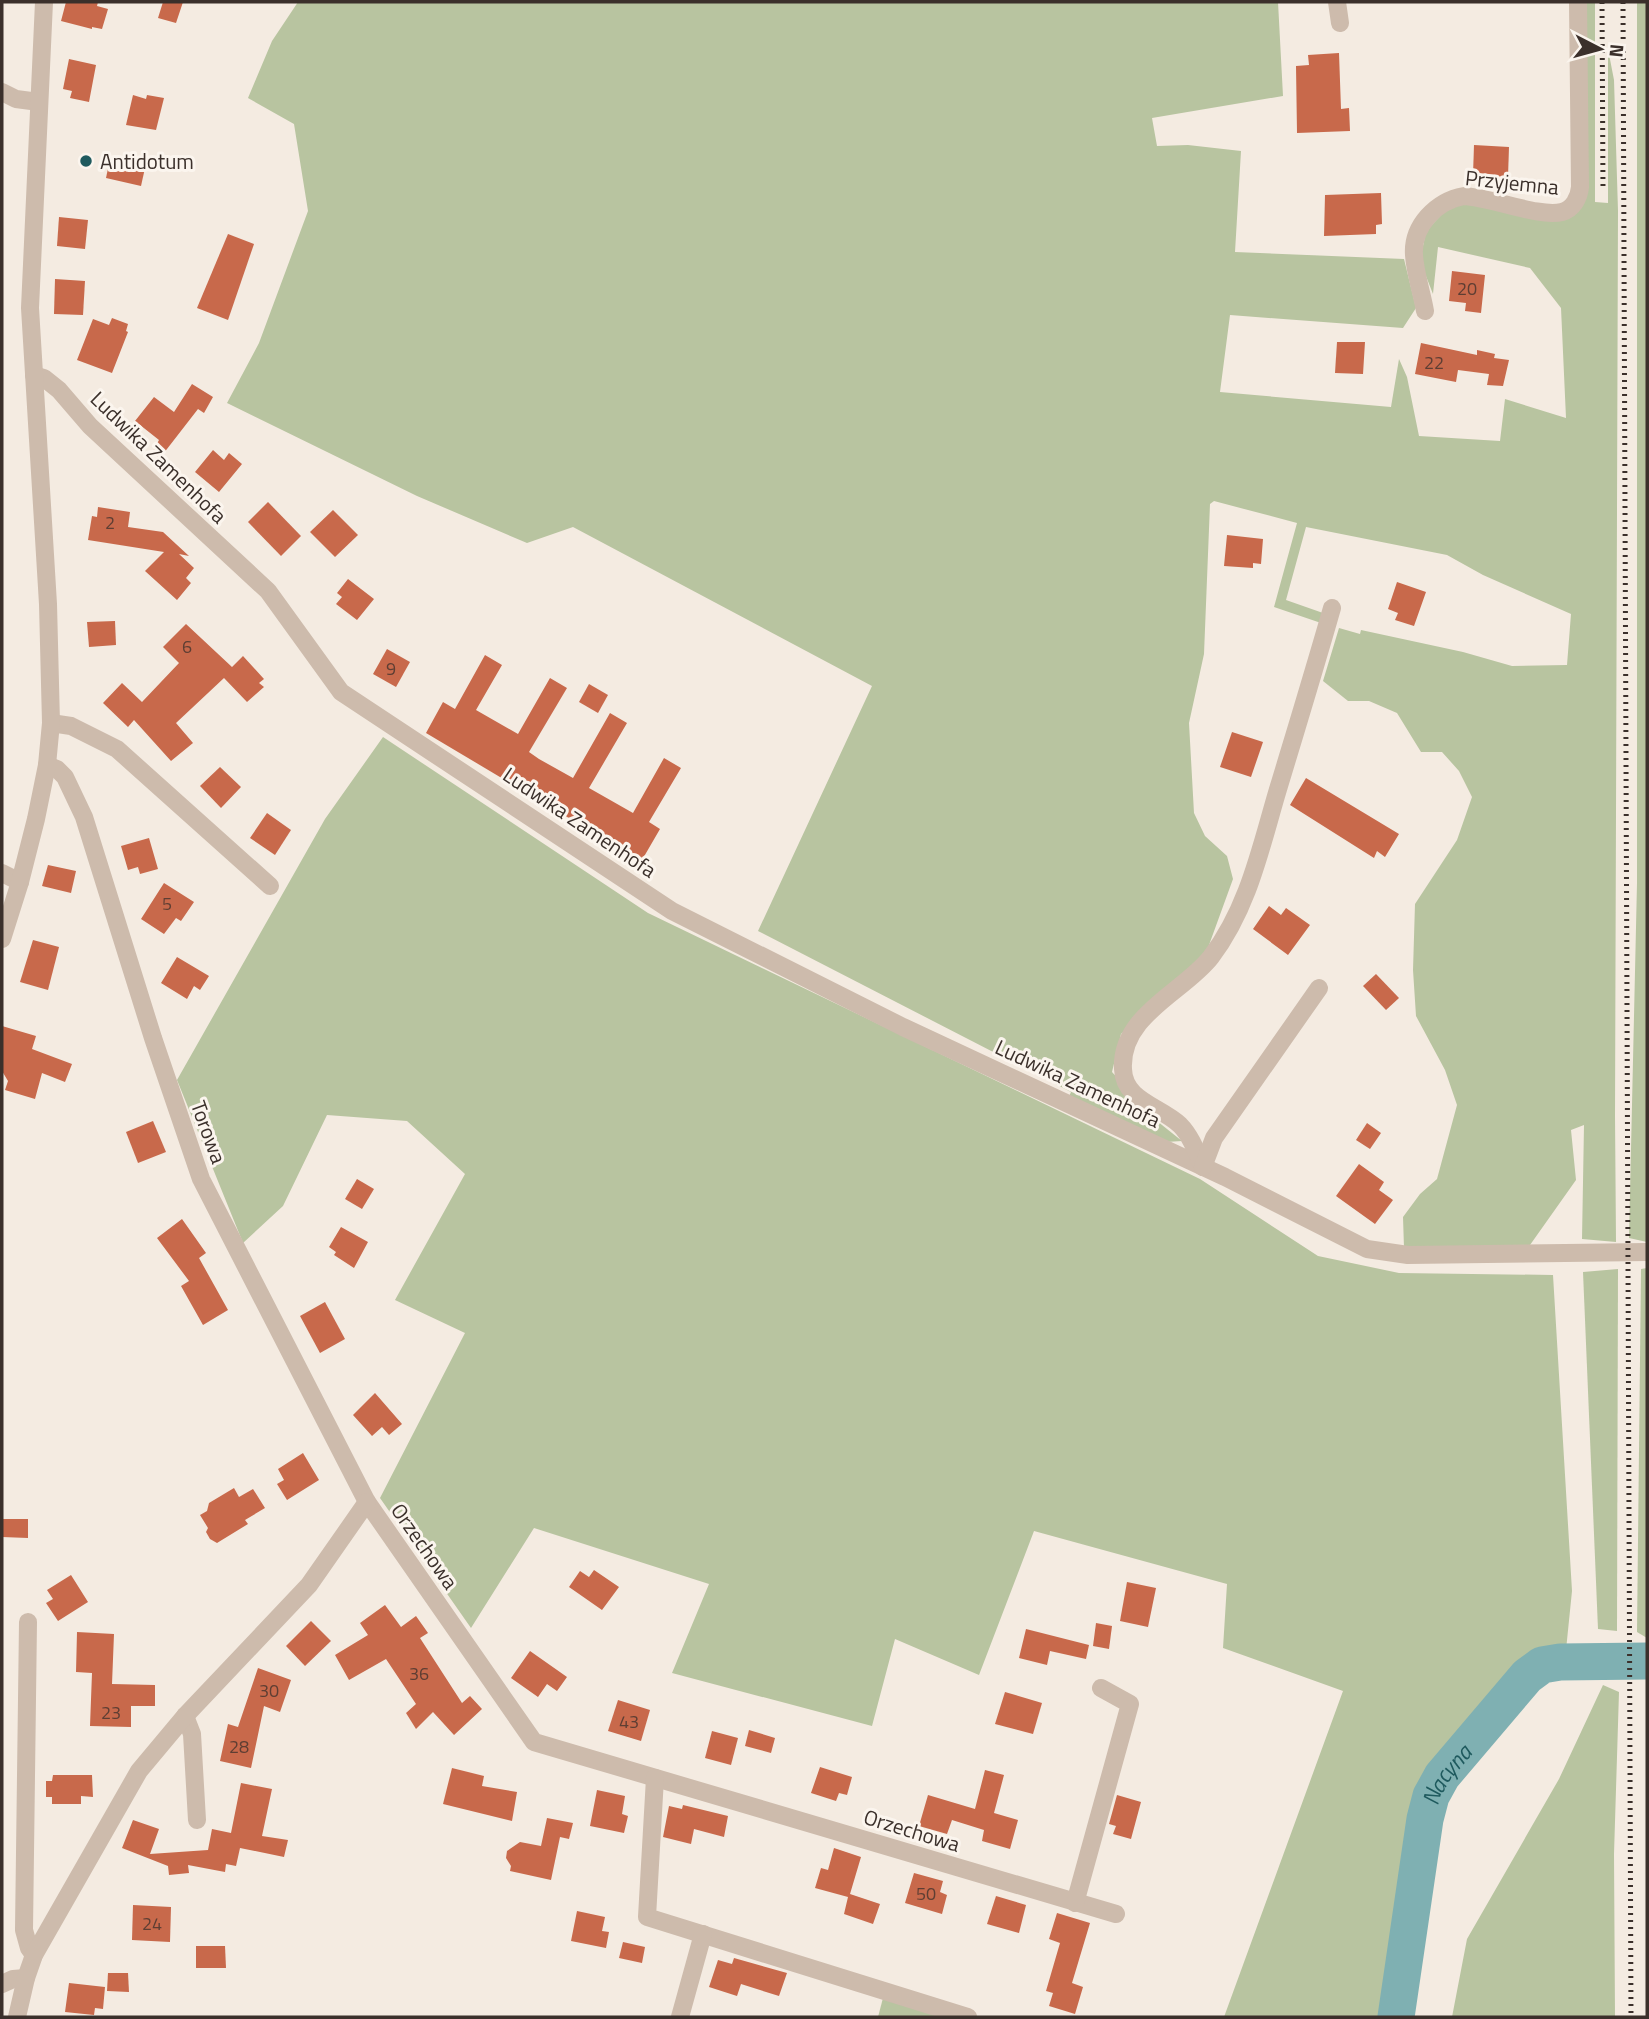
<svg xmlns="http://www.w3.org/2000/svg" width="1649" height="2019" font-family="'Titillium Web',sans-serif">
  <rect width="100%" height="100%" fill="#f4ebe1"/>
  <!-- green -->
  <g fill="#b8c4a0">
    <polygon points="298,2 1278,2 1283,96 1152,118 1157,146 1188,145 1241,151 1235,252 1404,259 1416,308 1403,328 1230,315 1220,392 1391,407 1399,359 1407,377 1419,436 1500,441 1505,399 1566,418 1561,308 1530,268 1438,247 1433,294 1420,261 1426,231 1445,211 1463,202 1577,210 1582,2 1595,2 1595,202 1608,203 1608,49 1614,80 1618,211 1615,1116 1616,1242 1582,1239 1584,1125 1571,1130 1576,1180 1530,1245 1404,1248 1403,1217 1420,1194 1437,1179 1457,1105 1445,1070 1416,1016 1413,970 1415,904 1457,840 1472,797 1459,771 1442,752 1421,752 1397,713 1369,701 1348,701 1323,681 1339,628 1360,634 1361,630 1463,652 1512,666 1567,665 1571,614 1483,575 1447,555 1306,527 1286,600 1323,613 1321,623 1274,607 1297,523 1214,501 1210,504 1204,654 1189,723 1194,813 1205,836 1227,856 1233,879 1205,956 1121,1034 1112,1072 1157,1121 1182,1141 1166,1142 1068,1099 1071,1092 758,931 872,686 573,527 527,543 417,496 227,403 259,343 308,211 294,124 248,98 272,41"/>
    <polygon points="1637,2 1647,2 1647,1242 1629,1238 1637,883"/>
    <polygon points="383,737 648,913 1200,1179 1318,1256 1399,1273 1553,1275 1572,1591 1566,1650 1534,1657 1435,1770 1419,1810 1389,2017 1224,2017 1343,1691 1223,1648 1227,1584 1034,1531 979,1675 895,1639 872,1726 672,1673 709,1584 534,1528 471,1628 380,1498 465,1333 395,1300 465,1174 407,1121 327,1115 283,1206 243,1243 177,1080 325,819"/>
    <polygon points="1647,1268 1647,1638 1637,1632 1641,1269"/>
    <polygon points="1618,1269 1617,1631 1598,1629 1583,1272"/>
    <polygon points="1603,1685 1619,1692 1614,1854 1615,2017 1452,2017 1467,1939 1559,1779"/>
    <polygon points="883,1998 944,2017 878,2017"/>
  </g>
  <g fill="none" stroke-linecap="round" stroke-linejoin="round">
    <!-- river -->
    <path stroke="#7fb0b2" stroke-width="37" id="s1" d="M1396,2017L1425,1819L1431,1796L1442,1776L1527,1676L1542,1665L1560,1662L1647,1661"/>
  </g>
  <!-- building -->
  <g fill="#c8694b">
    <polygon points="66,2 98,2 97,6 108,9 102,29 92,27 92,29 61,21"/>
    <polygon points="163,2 183,2 176,23 158,18"/>
    <polygon points="1339,53 1341,109 1349,108 1350,131 1297,133 1296,66 1309,65 1308,55"/>
    <polygon points="69,59 96,65 89,102 70,98 72,91 63,89"/>
    <polygon points="133,95 146,99 147,95 164,98 156,130 126,125"/>
    <polygon points="1474,145 1509,147 1508,177 1473,175"/>
    <polygon points="110,159 145,168 141,186 106,178"/>
    <polygon points="1381,193 1382,224 1376,225 1376,234 1324,236 1325,195"/>
    <polygon points="59,217 88,220 85,249 57,246"/>
    <polygon points="228,234 254,244 228,320 197,308"/>
    <polygon points="1452,271 1485,275 1481,313 1465,311 1466,303 1449,301"/>
    <polygon points="55,279 85,281 83,315 54,314"/>
    <polygon points="112,318 128,324 126,331 128,332 112,373 77,360 93,319 109,325"/>
    <polygon points="1337,342 1365,342 1363,374 1335,373"/>
    <polygon points="1421,343 1477,355 1477,350 1495,354 1494,358 1509,360 1503,386 1487,385 1489,374 1458,370 1456,382 1415,374"/>
    <polygon points="192,384 213,397 204,413 198,409 160,458 152,453 159,440 135,421 154,397 174,412"/>
    <polygon points="213,450 224,460 229,453 242,464 219,492 195,472"/>
    <polygon points="268,502 301,536 281,556 248,522"/>
    <polygon points="98,507 130,512 128,527 163,532 189,556 179,554 194,568 186,578 191,583 177,600 145,571 164,552 88,540 92,516 97,517"/>
    <polygon points="333,510 358,535 335,557 310,532"/>
    <polygon points="1227,535 1263,539 1261,564 1253,563 1253,568 1224,566"/>
    <polygon points="348,579 374,599 357,620 336,604 342,597 337,593"/>
    <polygon points="1397,582 1426,592 1414,626 1395,620 1398,613 1388,609"/>
    <polygon points="115,621 116,645 89,647 87,622"/>
    <polygon points="186,624 232,667 243,656 264,679 259,683 264,687 247,702 224,678 176,723 193,743 171,761 134,720 128,727 103,703 122,683 142,702 179,663 163,647"/>
    <polygon points="387,649 410,662 396,687 373,674"/>
    <polygon points="485,655 502,665 476,710 518,734 550,678 567,688 529,752 539,759 573,778 610,713 627,723 589,788 633,813 664,758 681,768 649,822 660,829 642,860 609,841 611,838 576,818 574,821 426,733 443,702 455,709"/>
    <polygon points="589,684 608,695 598,713 579,702"/>
    <polygon points="1232,732 1263,742 1251,777 1220,767"/>
    <polygon points="220,767 241,787 221,808 200,786"/>
    <polygon points="1306,778 1399,834 1385,857 1377,851 1374,858 1290,805"/>
    <polygon points="267,813 291,830 275,855 250,838"/>
    <polygon points="149,838 158,869 140,874 138,867 128,870 121,846"/>
    <polygon points="48,865 76,871 71,893 42,886"/>
    <polygon points="164,883 194,902 181,921 176,918 164,934 141,919"/>
    <polygon points="1269,906 1281,915 1286,908 1310,925 1288,955 1253,929"/>
    <polygon points="33,940 59,947 48,990 20,982"/>
    <polygon points="177,957 209,976 200,990 194,986 187,999 161,983"/>
    <polygon points="1376,974 1399,998 1386,1010 1363,986"/>
    <polygon points="2,1026 36,1036 32,1049 72,1064 65,1082 42,1073 35,1099 5,1090 8,1081 2,1071"/>
    <polygon points="153,1121 166,1152 138,1163 126,1132"/>
    <polygon points="1367,1123 1381,1133 1370,1149 1356,1140"/>
    <polygon points="1359,1164 1384,1182 1379,1190 1393,1200 1375,1224 1336,1196"/>
    <polygon points="357,1179 374,1189 362,1209 345,1199"/>
    <polygon points="182,1219 206,1253 199,1258 228,1310 203,1325 181,1286 189,1281 157,1238"/>
    <polygon points="341,1227 368,1242 354,1268 334,1255 336,1252 329,1247"/>
    <polygon points="325,1302 345,1339 320,1353 300,1316"/>
    <polygon points="375,1393 402,1424 389,1435 382,1427 372,1436 353,1415"/>
    <polygon points="303,1453 319,1480 287,1500 277,1484 284,1480 278,1469"/>
    <polygon points="234,1488 239,1497 253,1489 265,1508 245,1520 248,1524 217,1543 210,1539 206,1532 208,1528 200,1515 207,1511 209,1503"/>
    <polygon points="2,1519 28,1519 28,1538 2,1537"/>
    <polygon points="594,1570 619,1587 602,1610 569,1587 580,1571 589,1577"/>
    <polygon points="71,1575 88,1602 58,1621 46,1603 53,1599 47,1590"/>
    <polygon points="1127,1582 1156,1588 1148,1627 1120,1621"/>
    <polygon points="385,1605 401,1627 416,1616 428,1633 420,1638 462,1703 470,1696 482,1709 454,1735 433,1712 416,1729 406,1713 416,1704 386,1659 349,1680 335,1655 368,1635 360,1623"/>
    <polygon points="311,1621 331,1641 305,1666 286,1646"/>
    <polygon points="1096,1623 1112,1626 1109,1649 1093,1646"/>
    <polygon points="1026,1629 1089,1645 1086,1659 1050,1651 1047,1665 1019,1658"/>
    <polygon points="77,1632 114,1634 112,1684 155,1685 155,1706 131,1706 131,1727 90,1726 92,1673 76,1672"/>
    <polygon points="530,1651 567,1677 557,1691 547,1684 538,1697 511,1678"/>
    <polygon points="258,1668 291,1680 280,1712 264,1706 251,1768 220,1761 228,1724 238,1727"/>
    <polygon points="1005,1692 1042,1703 1033,1734 995,1724"/>
    <polygon points="618,1700 650,1710 641,1741 608,1731"/>
    <polygon points="749,1730 775,1738 771,1753 745,1746"/>
    <polygon points="712,1731 738,1738 731,1765 705,1758"/>
    <polygon points="820,1767 852,1777 847,1795 839,1793 836,1801 811,1793"/>
    <polygon points="452,1768 484,1776 482,1786 517,1792 512,1821 443,1804"/>
    <polygon points="985,1770 1004,1775 994,1813 1018,1820 1010,1849 982,1841 984,1830 952,1820 947,1834 919,1826 928,1795 975,1809"/>
    <polygon points="53,1775 92,1775 93,1797 81,1796 81,1804 52,1804 52,1797 46,1797 46,1781 52,1781"/>
    <polygon points="241,1783 272,1789 262,1836 288,1840 284,1857 240,1848 236,1866 226,1864 225,1872 188,1865 189,1873 169,1875 168,1866 122,1848 133,1820 159,1829 150,1854 208,1850 212,1829 231,1833"/>
    <polygon points="597,1790 625,1796 622,1814 628,1816 624,1833 590,1826"/>
    <polygon points="1117,1795 1141,1802 1131,1839 1113,1834 1116,1826 1109,1824"/>
    <polygon points="683,1805 728,1816 724,1837 694,1829 691,1844 663,1837 669,1806 682,1809"/>
    <polygon points="547,1818 573,1823 569,1839 560,1837 551,1880 510,1871 511,1866 506,1858 507,1851 520,1842 541,1846"/>
    <polygon points="834,1848 861,1857 850,1894 880,1904 873,1924 844,1914 848,1897 815,1888 821,1868 828,1870"/>
    <polygon points="914,1873 943,1881 940,1892 947,1895 942,1914 905,1903"/>
    <polygon points="996,1896 1026,1905 1019,1933 987,1924"/>
    <polygon points="133,1905 171,1907 170,1942 132,1940"/>
    <polygon points="577,1911 605,1917 602,1931 609,1932 606,1948 571,1941"/>
    <polygon points="1057,1913 1090,1923 1072,1983 1083,1987 1075,2014 1049,2006 1053,1993 1046,1991 1060,1943 1049,1939"/>
    <polygon points="623,1942 645,1947 642,1963 619,1958"/>
    <polygon points="196,1946 225,1946 226,1968 196,1968"/>
    <polygon points="734,1958 787,1973 779,1996 741,1984 737,1996 709,1987 718,1960 732,1964"/>
    <polygon points="108,1973 128,1973 129,1992 107,1991"/>
    <polygon points="69,1983 105,1987 103,2009 95,2008 94,2015 65,2012"/>
  </g>
  <g fill="none" stroke-linecap="round" stroke-linejoin="round">
    <!-- street -->
    <g stroke="#cdbbac" stroke-width="18">
      <polyline points="1337,2 1340,23"/>
      <polyline points="2,92 16,99 39,102"/>
      <path d="M1425,311C1422,293 1415,273 1414,255C1412,226 1436,201 1464,196C1490,197 1540,218 1562,212C1573,209 1579,198 1580,187L1578,2"/>
      <polyline points="34,375 44,378 59,390 90,426 268,591 341,692 672,911 903,1027 1225,1177 1367,1249 1408,1255 1647,1252"/>
      <polyline points="51,723 71,726 117,749 270,886"/>
      <polyline points="47,765 57,769 65,777 84,817 153,1038 201,1179 367,1502 534,1742 1116,1914"/>
      <polyline points="2,873 20,882"/>
      <polyline points="2,939 20,882 36,819 47,765 51,723 48,604 30,308 44,2"/>
      <path d="M1203,1167C1197,1153 1191,1136 1180,1125C1160,1106 1124,1101 1123,1069C1120,1015 1184,992 1211,957C1247,910 1260,851 1276,796C1295,733 1314,671 1332,608"/>
      <polyline points="1203,1167 1214,1138 1319,988"/>
      <polyline points="28,1622 24,1930 29,1948 34,1955"/>
      <polyline points="185,1716 192,1734 197,1820"/>
      <polyline points="655,1778 647,1917 968,2017"/>
      <polyline points="1075,1903 1130,1704 1101,1688"/>
      <polyline points="2,1984 13,1979 26,1978"/>
      <polyline points="17,2017 26,1978 34,1955 139,1771 185,1716 309,1585 367,1502"/>
      <polyline points="680,2017 703,1934"/>
    </g>
    <!-- rail -->
    <g stroke="#3b302b" stroke-width="5" stroke-dasharray="2 5" stroke-linecap="butt">
      <polyline points="1602,2 1603,189"/>
      <polyline points="1623,2 1631,2017"/>
    </g>
  </g>
  <!-- markers -->
  <circle fill="#1f5a5e" stroke="#fbf5ee" stroke-width="2.5" cx="86" cy="161" r="7"/>
  <g text-anchor="middle" dominant-baseline="central" stroke-width="6" stroke-linejoin="round" paint-order="stroke">
    <!-- number labels -->
    <g font-size="18" fill="#5e3e33">
      <text x="1467" y="288">20</text>
      <text x="1434" y="362">22</text>
      <text x="110" y="522">2</text>
      <text x="187" y="646">6</text>
      <text x="391" y="668">9</text>
      <text x="167" y="903">5</text>
      <text x="419" y="1673">36</text>
      <text x="269" y="1690">30</text>
      <text x="111" y="1712">23</text>
      <text x="629" y="1721">43</text>
      <text x="239" y="1746">28</text>
      <text x="926" y="1893">50</text>
      <text x="152" y="1923">24</text>
    </g>
    <!-- poi labels -->
    <g font-size="21" fill="#3b302b" stroke="#fbf5ee" text-anchor="start">
      <text x="100" y="161">Antidotum</text>
    </g>
    <!-- street labels -->
    <g font-size="21" fill="#3b302b" stroke="#fbf5ee">
      <text transform="translate(1512 182) rotate(6)">Przyjemna</text>
      <text transform="translate(159 457) rotate(44)">Ludwika Zamenhofa</text>
      <text transform="translate(580 822) rotate(34)">Ludwika Zamenhofa</text>
      <text transform="translate(1078 1083) rotate(25)">Ludwika Zamenhofa</text>
      <text transform="translate(209 1132) rotate(70)">Torowa</text>
      <text transform="translate(425 1546) rotate(55)">Orzechowa</text>
      <text transform="translate(912 1830) rotate(17)">Orzechowa</text>
    </g>
    <!-- water labels -->
    <g font-size="23" font-style="italic" fill="#1f5a5e" stroke="#fbf5ee">
      <text stroke="none"><textPath href="#s1" startOffset="250">Nacyna</textPath></text>
    </g>
  </g>
  <!-- border -->
  <rect width="1649" height="2019" fill="none" stroke="#3b302b" stroke-width="7"/>
  <!-- north arrow -->
  <g transform="translate(1600 49) rotate(96)" stroke="#fbf5ee" stroke-width="5" paint-order="stroke">
  <path d="M0-5L12 26L0 18L-12 26Z" fill="#3b302b"/>
  <text y="-10" font-size="19" font-weight="bold" text-anchor="middle" fill="#3b302b">N</text>
  </g>
</svg>
